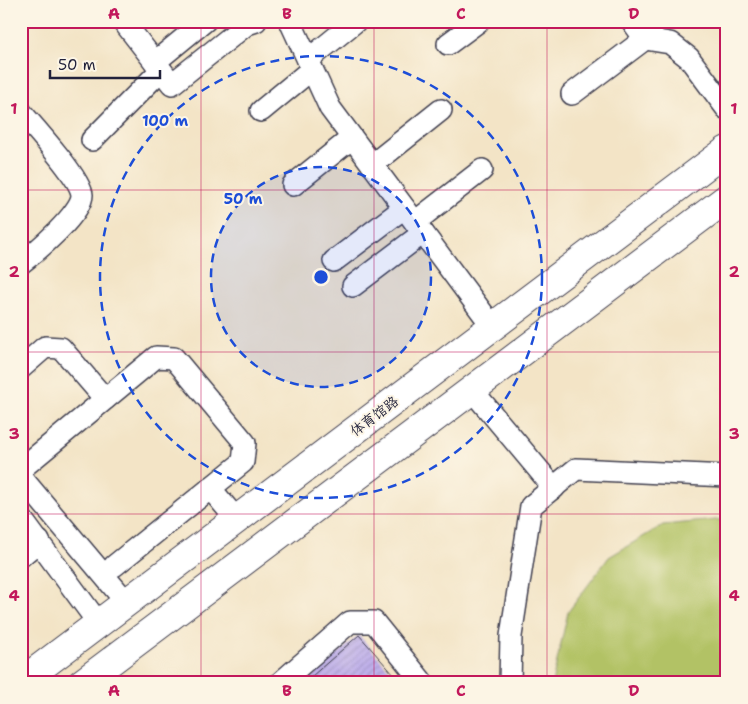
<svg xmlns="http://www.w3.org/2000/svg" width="748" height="704" font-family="'Shantell Sans','LXGW WenKai TC',sans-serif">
  <defs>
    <pattern id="building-hatch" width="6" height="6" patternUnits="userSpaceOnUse" patternTransform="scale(1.25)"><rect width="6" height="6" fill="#bfb0ea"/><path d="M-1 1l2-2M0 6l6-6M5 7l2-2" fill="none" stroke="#a497ca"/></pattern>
  </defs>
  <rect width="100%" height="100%" fill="#fcf5e5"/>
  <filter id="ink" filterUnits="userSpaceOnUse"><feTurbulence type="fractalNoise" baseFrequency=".02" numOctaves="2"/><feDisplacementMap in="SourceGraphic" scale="10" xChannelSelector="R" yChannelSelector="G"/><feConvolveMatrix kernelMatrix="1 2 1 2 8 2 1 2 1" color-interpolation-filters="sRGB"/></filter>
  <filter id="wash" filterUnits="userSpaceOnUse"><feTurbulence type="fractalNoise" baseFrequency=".0096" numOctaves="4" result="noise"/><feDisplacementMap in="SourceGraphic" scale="20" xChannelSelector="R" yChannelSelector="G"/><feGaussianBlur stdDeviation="1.12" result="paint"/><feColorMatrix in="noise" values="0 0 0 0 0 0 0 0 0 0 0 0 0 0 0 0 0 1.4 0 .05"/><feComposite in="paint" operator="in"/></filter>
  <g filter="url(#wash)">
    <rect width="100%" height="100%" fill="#f3e4c6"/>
    <!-- garden -->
    <polygon fill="#b2c265" stroke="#6a7250" points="727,519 727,683 552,683 568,612 609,557 663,525"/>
    <g id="blocks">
      <!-- building -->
      <polygon fill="url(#building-hatch)" points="359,635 401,683 304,683"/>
    </g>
  </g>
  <g filter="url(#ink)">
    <use href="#blocks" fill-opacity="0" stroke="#413f50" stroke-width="1"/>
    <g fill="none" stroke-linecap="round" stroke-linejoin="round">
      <defs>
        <g id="minor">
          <polyline points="123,21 172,84 247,24 256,21"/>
          <polyline points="290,21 330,108 493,327"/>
          <polyline points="632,21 645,39 670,43 689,58 727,109"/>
          <polyline points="448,44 479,21"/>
          <polyline points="308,60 356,21"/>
          <polyline points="155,62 205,21"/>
          <polyline points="572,94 645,39"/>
          <polyline points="261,111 312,69"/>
          <path d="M21,112C34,127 81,179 82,195C82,213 36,252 21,263"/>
          <polyline points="92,140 161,70"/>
          <polyline points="372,165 441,110"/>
          <polyline points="293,185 352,138"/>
          <polyline points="415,222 482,170"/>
          <polyline points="334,261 404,208"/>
          <polyline points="353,286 423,233"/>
          <polyline points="21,368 45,347 61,348 105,399"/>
          <polyline points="472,390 554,488"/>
          <polyline points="21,469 156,357 174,358 245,443 243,462 114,566"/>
          <polyline points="21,477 127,603"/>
          <polyline points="210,488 237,520"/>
          <polyline points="21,518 99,624"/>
          <polyline points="21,556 39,541"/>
          <polyline points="280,683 350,622 374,622 423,683"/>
          <polyline points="510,683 511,636 531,506 576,469 727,476"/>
        </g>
        <g id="major">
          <polyline points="21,682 727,150"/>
          <polyline points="82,683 727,198"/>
        </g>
      </defs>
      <!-- minor casing -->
      <use href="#minor" stroke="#413f50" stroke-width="24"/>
      <!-- major casing -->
      <use href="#major" stroke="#413f50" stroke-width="30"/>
      <!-- minor -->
      <use href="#minor" stroke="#fff" stroke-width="21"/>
      <!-- major -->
      <use href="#major" stroke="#fff" stroke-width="28"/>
    </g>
  </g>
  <!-- grid -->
  <path fill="none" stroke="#c2185b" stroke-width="1" stroke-opacity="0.55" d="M201,21V683M374,21V683M547,21V683M21,190H727M21,352H727M21,514H727"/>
  <!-- distance rings -->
  <circle cx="321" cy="277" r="110" fill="#1d4ed8" fill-opacity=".12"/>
  <g fill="none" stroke="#1d4ed8" stroke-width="2.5" stroke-dasharray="9 6">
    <circle cx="321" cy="277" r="110"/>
    <circle cx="321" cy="277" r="221"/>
  </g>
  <g text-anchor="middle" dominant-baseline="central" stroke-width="4" stroke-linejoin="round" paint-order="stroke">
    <!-- street labels -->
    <g font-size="14" fill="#22223b" stroke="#fcf5e5">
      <text transform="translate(374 416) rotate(-37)">体育馆路</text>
    </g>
  </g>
  <circle cx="321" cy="277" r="8" fill="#1d4ed8" stroke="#fcf5e5" stroke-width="2.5"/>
  <g font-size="15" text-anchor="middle" font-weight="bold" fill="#1d4ed8" stroke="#fcf5e5" stroke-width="4" stroke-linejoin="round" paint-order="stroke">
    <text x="165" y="126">100 m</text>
    <text x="243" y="204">50 m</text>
  </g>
  <!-- margin -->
  <rect width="748" height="704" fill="none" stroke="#fcf5e5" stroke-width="55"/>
  <!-- scale -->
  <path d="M50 70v8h110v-8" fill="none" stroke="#22223b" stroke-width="2.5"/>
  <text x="58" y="70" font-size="15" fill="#22223b" stroke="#fcf5e5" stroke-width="4" paint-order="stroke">50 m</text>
  <rect x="28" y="28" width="692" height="648" fill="none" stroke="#c2185b" stroke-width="2"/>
  <g font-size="16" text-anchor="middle" font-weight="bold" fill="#c2185b">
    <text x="114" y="19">A</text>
    <text x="287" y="19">B</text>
    <text x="461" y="19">C</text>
    <text x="634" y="19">D</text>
    <text x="14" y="114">1</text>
    <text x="734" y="114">1</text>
    <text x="14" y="277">2</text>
    <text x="734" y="277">2</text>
    <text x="14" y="439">3</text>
    <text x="734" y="439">3</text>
    <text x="14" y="601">4</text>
    <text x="734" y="601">4</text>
    <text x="114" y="696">A</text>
    <text x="287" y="696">B</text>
    <text x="461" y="696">C</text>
    <text x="634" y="696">D</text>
  </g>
</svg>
